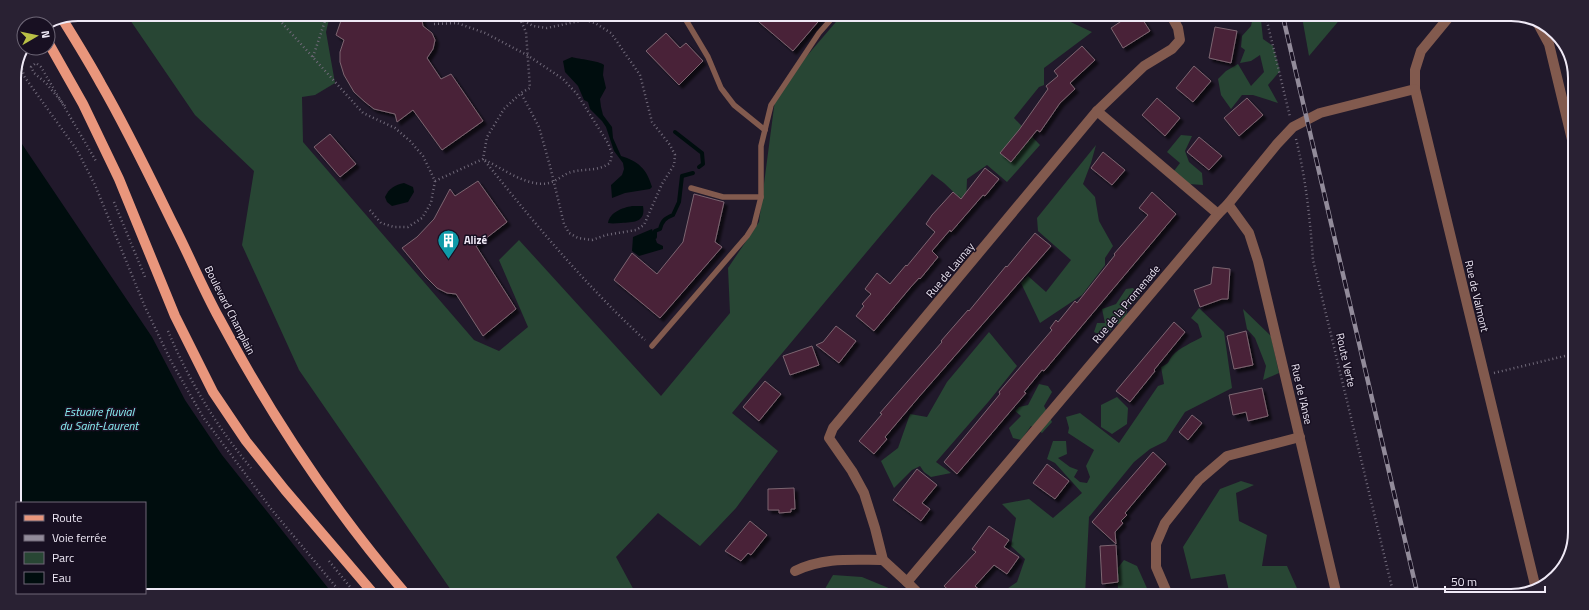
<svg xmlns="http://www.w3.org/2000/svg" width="1589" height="610" font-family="'Titillium Web',sans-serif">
  <defs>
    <filter id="shadow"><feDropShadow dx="3.5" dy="3.5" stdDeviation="1" flood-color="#0009"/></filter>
  </defs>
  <rect width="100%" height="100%" fill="#21192b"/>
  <!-- green -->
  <g fill="#284634">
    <polygon points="126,14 330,15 326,32 335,83 315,95 302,97 303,142 474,340 499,351 528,327 499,260 519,240 661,396 730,313 728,268 759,222 776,92 841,16 1063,16 1062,18 1092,32 1044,68 1044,85 1039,87 1014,118 1040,145 1007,182 987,165 967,179 966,204 944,183 932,174 732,413 778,451 736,508 700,546 658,513 616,557 636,594 453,593 299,370 242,245 254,171 195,115"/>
    <polygon points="1253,17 1257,17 1261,20 1263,39 1273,46 1280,71 1268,85 1278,103 1253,95 1242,95 1231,109 1221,95 1218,79 1226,71 1238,64 1251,86 1264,72 1260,55 1251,61 1240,63 1245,50 1241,47 1242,36 1251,26"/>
    <polygon points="1302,17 1342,17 1309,56"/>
    <polygon points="1181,135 1192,136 1185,151 1189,162 1202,173 1203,185 1189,184 1174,171 1180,163 1167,152"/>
    <polygon points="1096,145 1091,163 1083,184 1095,197 1099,221 1113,246 1105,258 1105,265 1082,295 1040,323 1021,283 1028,276 1046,292 1071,260 1038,231 1037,218"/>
    <polygon points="1133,288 1140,297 1127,308 1126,323 1116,324 1105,337 1094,332 1097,323 1105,323 1102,309 1116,304 1126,289"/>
    <path d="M1199,308L1224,332L1232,388L1185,412L1166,441L1150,449L1134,462L1089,517L1085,595H1000L1001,593L1017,582L1025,559L1011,546L1016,518L1002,504L1029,499L1053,518L1082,493L1055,463L1047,459L1053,441H1066L1067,454L1058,458L1070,467L1078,470L1074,477L1080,482L1087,483L1090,477L1086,466L1094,450L1068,433L1069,428L1066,417L1080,413L1119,443L1158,386L1164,384L1161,367C1171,362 1167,363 1172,356C1179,348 1193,342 1202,337L1198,324L1191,318Z"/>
    <polygon points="1243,309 1271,336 1279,373 1263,380 1266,366 1255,338 1247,329"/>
    <polygon points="989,332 1017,366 989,401 936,462 951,473 931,477 924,472 920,466 912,470 894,488 881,461 898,448 910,414 927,417 947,382"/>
    <polygon points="1039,384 1048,386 1052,392 1044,406 1052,422 1042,433 1031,426 1021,440 1013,438 1009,428 1021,416 1015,411 1019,407 1028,405"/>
    <polygon points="1117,397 1128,408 1127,424 1112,434 1101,427 1101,405"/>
    <polygon points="1241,481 1254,485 1236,493 1239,521 1267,535 1262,566 1287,566 1300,595 1230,595 1225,574 1191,579 1183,547 1220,489"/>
    <polygon points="1124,560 1137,566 1150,595 1111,595 1118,590 1117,569"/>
    <polygon points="833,575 862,577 891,589 897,595 822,594"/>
  </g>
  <!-- water -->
  <g fill="#000d0e">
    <path d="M572,57C578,59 600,61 604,65L603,75L606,88L600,99L601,107L603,115L612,127L613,138L621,156C638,161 647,169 652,187L650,189L625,193L612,198L611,185L622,175L624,169L623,163L614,151L606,127L602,121L590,109L588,102L584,100L578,86L565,72L563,61Z"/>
    <polygon points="14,128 22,144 152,337 185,400 222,455 332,593 145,593 145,503 17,503 17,544 14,537"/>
    <path d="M404,183L413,187L414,192L408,202L392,206L387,202L385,197C389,188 395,185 404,183Z"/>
    <path d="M632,206H643C646,223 633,222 621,223C617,223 613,224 608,223C610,212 622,208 632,206Z"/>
    <polygon points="652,229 657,243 663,246 663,249 639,256 632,251 633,237"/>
  </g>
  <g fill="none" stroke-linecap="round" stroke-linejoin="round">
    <!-- stream -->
    <g stroke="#000d0e" stroke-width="4">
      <polyline points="675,132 702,153 703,164 699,167"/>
      <path d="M655,237V231L660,229C662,221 665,218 673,215L679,202L682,176L693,173"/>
    </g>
  </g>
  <!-- building -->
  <g fill="#482237" stroke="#7d6571" filter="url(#shadow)">
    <polygon points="343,15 421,15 423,26 432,33 435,40 433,49 427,58 441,79 451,74 483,121 442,150 413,110 397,122 395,114 374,109 365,102 354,92 344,75 340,62 340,52 344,40 336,35"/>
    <polygon points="752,16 823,16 793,51"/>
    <polygon points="1129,16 1141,17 1150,31 1123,48 1111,28"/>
    <polygon points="1215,27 1237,31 1231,63 1209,58"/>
    <polygon points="666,33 680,48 686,43 703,61 679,85 646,51"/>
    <polygon points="1082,46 1095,60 1070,83 1075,89 1060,103 1040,132 1037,130 1011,162 1000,153 1019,130 1048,89 1046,86 1058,76 1054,71"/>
    <polygon points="1194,66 1211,81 1193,102 1176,88"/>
    <polygon points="1157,98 1180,118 1165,136 1142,115"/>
    <polygon points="1247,98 1263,115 1239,136 1224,118"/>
    <polygon points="330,134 356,164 340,177 314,147"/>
    <polygon points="1199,137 1222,156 1209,170 1187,152"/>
    <polygon points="1103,152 1125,170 1112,185 1091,168"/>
    <polygon points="985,168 999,179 985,196 983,195 951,232 950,230 932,251 938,257 920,279 919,278 910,288 874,331 856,316 864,306 862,304 871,294 865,289 877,273 890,284 906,265 907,266 935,232 926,224 932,215 953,192 961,199"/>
    <polygon points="478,181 507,222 476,246 516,309 483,336 456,294 447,293 437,288 426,277 402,248 417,237 434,219 450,189 455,196"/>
    <polygon points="1152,192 1176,214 1044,371 1042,370 1024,392 1026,393 957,474 944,462 1000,394 999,392 1052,330 1050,328 1056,320 1058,322 1075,301 1077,303 1115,255 1114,254 1148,215 1139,208"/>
    <polygon points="694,194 724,202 715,242 722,247 660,318 614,280 632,253 657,274 683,242"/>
    <polygon points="1035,233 1051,246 918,398 885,437 887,439 874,454 859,441 882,414 880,413 942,342 941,341 968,310 969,311 1006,266 1007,267"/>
    <polygon points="1213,267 1230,269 1228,299 1222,299 1200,307 1194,290 1211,284"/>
    <polygon points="1174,322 1185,332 1154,370 1155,371 1130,402 1116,391"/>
    <polygon points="836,326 856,341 839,363 816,345 823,342"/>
    <polygon points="1246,331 1253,365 1234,369 1227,336"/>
    <polygon points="812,346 819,365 790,375 783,356"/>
    <polygon points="765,381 781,394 759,421 743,407"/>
    <polygon points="1262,388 1268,416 1248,421 1246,412 1233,415 1229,395"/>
    <polygon points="1192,415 1202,423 1188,440 1179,432"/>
    <polygon points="1153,452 1166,464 1125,513 1127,515 1121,521 1123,523 1115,532 1116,544 1092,522"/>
    <polygon points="1047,464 1069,481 1055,499 1033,483"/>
    <polygon points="917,469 937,485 922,503 930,509 921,521 893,500"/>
    <polygon points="794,488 795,509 791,509 791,512 779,513 779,510 768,510 768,489"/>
    <polygon points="750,521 767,535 751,555 748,553 741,561 725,551"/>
    <polygon points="989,526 1009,540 1004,547 1019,557 1007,574 994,565 975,586 985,595 954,595 944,586 976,552 972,549"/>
    <polygon points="1116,545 1118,582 1102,584 1100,546"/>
  </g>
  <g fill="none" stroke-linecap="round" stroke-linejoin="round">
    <!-- path -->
    <g stroke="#716a7a" stroke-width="2.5" stroke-dasharray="1 3" stroke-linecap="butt">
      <polyline points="274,14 363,113 395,128 410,141 423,156 435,181 431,203 422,218 408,227 394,227 381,223 368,208"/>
      <polyline points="1266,17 1290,117"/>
      <polyline points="520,19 533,26 547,28 584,20 595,23 611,33 640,75 652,122 670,145 675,155 674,165 662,184 644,225 636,230 606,235 592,240 578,238 569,233 564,224 550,166 539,127 521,93"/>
      <path d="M434,24L457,23L485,33L527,55L563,79L577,94L608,143L612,154L610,163C596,172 587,168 571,172C564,174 557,181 549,183C528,188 502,168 483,159"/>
      <polyline points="313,57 327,15"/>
      <polyline points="20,61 24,76 77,150 95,185 145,307 171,361 203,417 272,510 341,593"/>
      <polyline points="65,106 46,83 34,73 31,67 36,63 41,67 96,161"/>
      <path d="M1296,139C1306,179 1310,219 1313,260L1394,596"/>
      <path d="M485,161C535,224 586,286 645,340"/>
      <polyline points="435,181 483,159 487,137 504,109 521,93 530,88 526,32 520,19 514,15"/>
      <polyline points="114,202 145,277"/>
      <path d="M168,331C189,381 217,427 251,468"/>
      <polyline points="1494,373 1573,354"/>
      <polyline points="329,561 355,593"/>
    </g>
    <!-- service -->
    <g stroke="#825a4e" stroke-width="5.5">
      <polyline points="683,15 708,57 721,88 734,105 765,130"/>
      <polyline points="691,188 723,197 761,197"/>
      <polyline points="652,346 747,236 754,225 761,197 761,146 771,105 819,33 834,16"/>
    </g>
    <!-- minor -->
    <g stroke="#825a4e" stroke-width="10">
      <polyline points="1449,17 1421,51 1415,70 1415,89 1536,589"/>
      <polyline points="1536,20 1549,44 1574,148"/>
      <polyline points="1097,111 1144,66 1172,49 1180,40 1178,28 1172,17"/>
      <polyline points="1228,204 1249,233 1258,261 1337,596"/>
      <path d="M795,571C825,557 851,560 883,560"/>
      <polyline points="907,582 883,560 875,528 864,493 852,471 829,438 833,428 1097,111 1218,214"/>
      <polyline points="920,595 907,582 1218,214 1228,204 1277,144 1293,127 1320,113 1415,89"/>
      <polyline points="1168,595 1156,567 1156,544 1165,523 1199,480 1227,456 1300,437"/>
    </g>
    <!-- primary -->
    <g stroke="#e9967c" stroke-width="10">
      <path d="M63,20C76,41 89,62 101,84C127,129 150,177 173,224C189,255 202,287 219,318C271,416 333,509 405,593"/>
      <polyline points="48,42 83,104 119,179 175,316 213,392 246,441 285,490 373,593"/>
    </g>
    <defs>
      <polyline id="rail" points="1283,17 1418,596"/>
    </defs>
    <!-- rail casing -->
    <use href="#rail" stroke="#928b9a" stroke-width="4.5"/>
    <!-- rail -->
    <use href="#rail" stroke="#181022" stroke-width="3" stroke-dasharray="9" stroke-linecap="butt"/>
  </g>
  <!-- icons -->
  <defs>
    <symbol id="building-pin" viewBox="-11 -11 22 30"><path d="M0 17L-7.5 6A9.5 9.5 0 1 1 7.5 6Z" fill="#0f9aa8" stroke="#181022"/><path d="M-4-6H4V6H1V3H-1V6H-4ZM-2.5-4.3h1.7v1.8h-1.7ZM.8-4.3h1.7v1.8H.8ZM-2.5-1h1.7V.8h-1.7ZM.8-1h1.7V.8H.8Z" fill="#fff"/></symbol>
  </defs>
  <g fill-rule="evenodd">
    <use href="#building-pin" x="436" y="228" width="25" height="34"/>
  </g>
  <g text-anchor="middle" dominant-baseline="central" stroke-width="3" stroke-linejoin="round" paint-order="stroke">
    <!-- poi labels -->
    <g font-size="11" font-weight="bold" fill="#efe9f6" stroke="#181022" text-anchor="start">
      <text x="464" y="240">Alizé</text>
    </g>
    <!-- street labels -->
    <g font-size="11" fill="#efe9f6" stroke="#181022">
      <text transform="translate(950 270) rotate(-50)">Rue de Launay</text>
      <text transform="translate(1477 296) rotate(77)">Rue de Valmont</text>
      <text transform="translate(1126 304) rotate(-50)">Rue de la Promenade</text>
      <text transform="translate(230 310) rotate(63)">Boulevard Champlain</text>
      <text transform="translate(1346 360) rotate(77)">Route Verte</text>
      <text transform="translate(1302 394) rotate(77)">Rue de l'Anse</text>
    </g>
    <!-- water labels -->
    <g font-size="12" font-style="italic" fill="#87edf1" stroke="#181022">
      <text x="99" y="411">Estuaire fluvial<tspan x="99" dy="14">du Saint-Laurent</tspan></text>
    </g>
  </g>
  <!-- crop -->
  <path d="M0 0H1589V610H0ZM78 21H1511A57 57 0 0 1 1568 78V532A57 57 0 0 1 1511 589H78A57 57 0 0 1 21 532V78A57 57 0 0 1 78 21Z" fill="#292133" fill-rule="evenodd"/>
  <path fill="none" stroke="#efe9f6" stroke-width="2" d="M78 21H1511A57 57 0 0 1 1568 78V532A57 57 0 0 1 1511 589H78A57 57 0 0 1 21 532V78A57 57 0 0 1 78 21Z"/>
  <!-- legend -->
  <rect x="16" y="502" width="130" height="92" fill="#181022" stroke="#6e6777"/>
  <rect x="24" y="515" width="20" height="6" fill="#e9967c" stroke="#6e6777"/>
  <text x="52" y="522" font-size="12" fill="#efe9f6">Route</text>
  <rect x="24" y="535" width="20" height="6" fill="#928b9a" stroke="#6e6777"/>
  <text x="52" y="542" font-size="12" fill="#efe9f6">Voie ferrée</text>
  <rect x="24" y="552" width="20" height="12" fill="#284634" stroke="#6e6777"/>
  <text x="52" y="562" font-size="12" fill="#efe9f6">Parc</text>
  <rect x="24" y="572" width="20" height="12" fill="#000d0e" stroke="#6e6777"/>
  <text x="52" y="582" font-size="12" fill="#efe9f6">Eau</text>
  <!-- north arrow -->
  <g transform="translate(36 36) rotate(81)"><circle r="19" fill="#181022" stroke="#6e6777"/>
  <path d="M0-3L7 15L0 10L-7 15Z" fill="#b9c046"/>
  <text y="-6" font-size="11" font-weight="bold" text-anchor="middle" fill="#efe9f6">N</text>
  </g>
  <!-- scale -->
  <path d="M1445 586v6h100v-6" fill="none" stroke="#efe9f6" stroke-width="2"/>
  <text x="1451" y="586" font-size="12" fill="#efe9f6" stroke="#181022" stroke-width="3" paint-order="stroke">50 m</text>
</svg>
